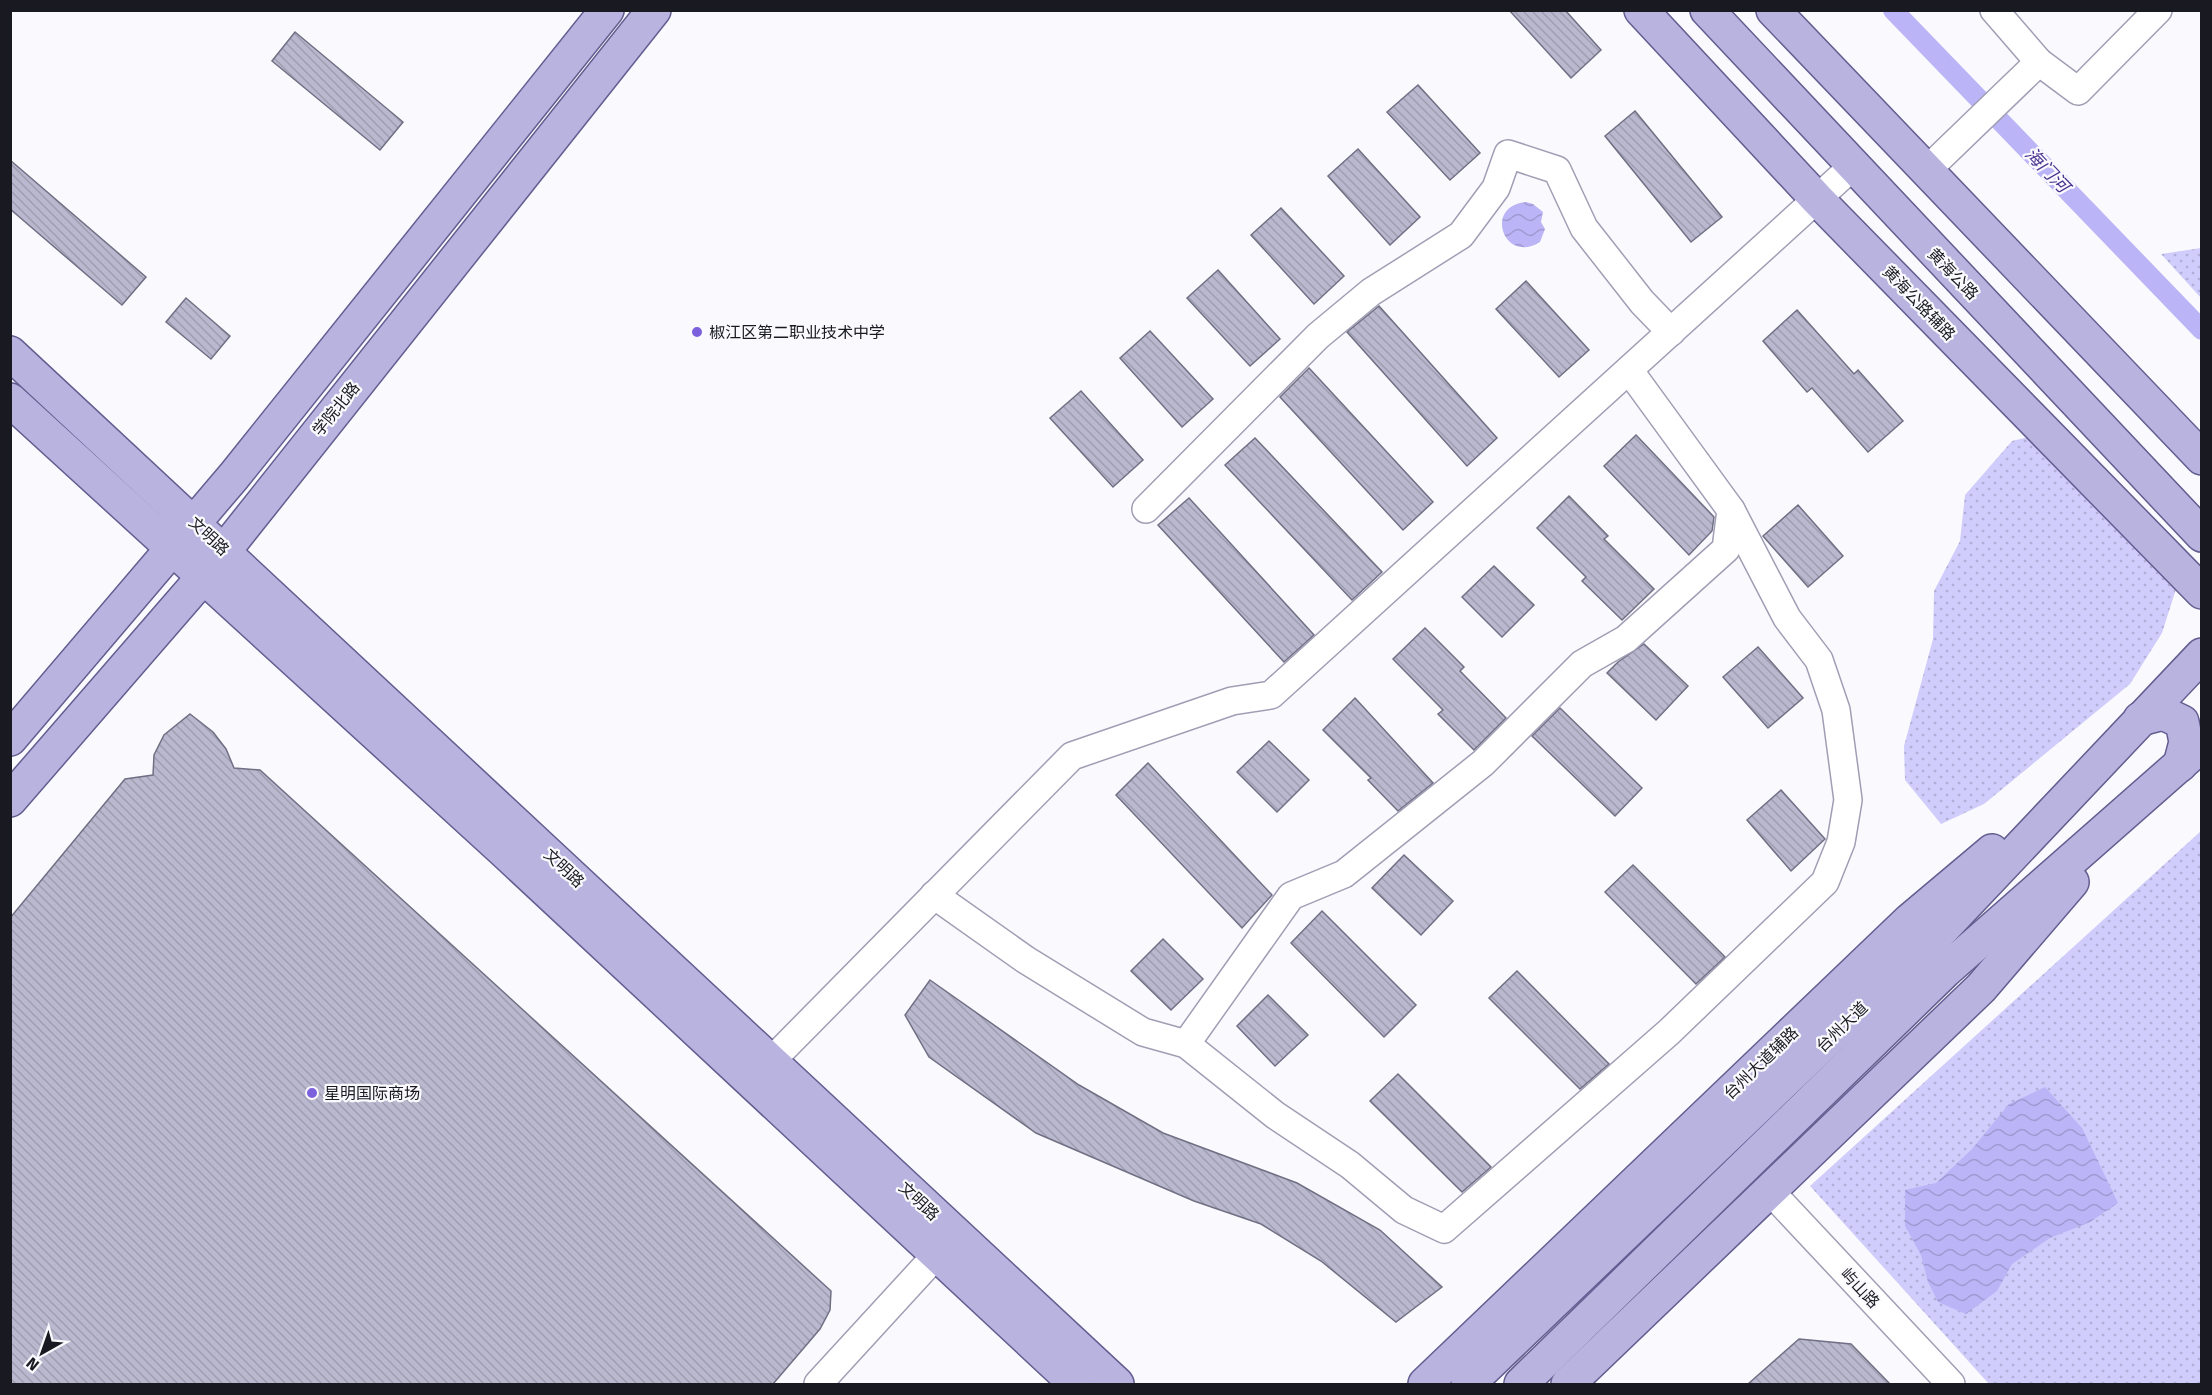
<svg xmlns="http://www.w3.org/2000/svg" width="2212" height="1395" font-family="'Fira Sans','Noto Sans SC',sans-serif">
  <defs>
    <pattern id="grass-dots" width="8" height="8" patternUnits="userSpaceOnUse" patternTransform="scale(1.5)"><rect width="8" height="8" fill="#d0ccfb"/><path d="M2 2h.1M6 6h.1" fill="none" stroke="#b2afd7" stroke-width="1.8" stroke-linecap="round"/></pattern>
    <pattern id="water-waves" width="16" height="10" patternUnits="userSpaceOnUse" patternTransform="scale(1.5)"><rect width="16" height="10" fill="#bbb4f6"/><path d="M0 5q4-4 8 0t8 0" fill="none" stroke="#a09ad3"/></pattern>
    <pattern id="building-back-hatch" width="6" height="6" patternUnits="userSpaceOnUse" patternTransform="scale(1.5)"><rect width="6" height="6" fill="#b9b8ce"/><path d="M-1 5l2 2M0 0l6 6M5-1l2 2" fill="none" stroke="#9e9eb1"/></pattern>
  </defs>
  <rect width="100%" height="100%" fill="#fafafe"/>
  <!-- grass -->
  <g fill="url(#grass-dots)">
    <polygon points="2201,248 2202,248 2201,298 2161,254"/>
    <polygon points="2041,434 2177,586 2162,633 2130,684 1984,804 1941,824 1905,780 1904,746 1933,639 1934,591 1960,541 1965,495 2012,441"/>
    <polygon points="2201,831 2201,1384 1989,1384 1810,1186"/>
  </g>
  <!-- water -->
  <g fill="url(#water-waves)">
    <path d="M1526,202L1533,204L1543,212L1541,222L1545,229L1540,242C1504,265 1483,206 1526,202Z"/>
    <polygon points="2045,1087 2082,1128 2118,1203 2090,1222 2050,1238 2012,1264 1997,1291 1966,1314 1938,1302 1928,1282 1921,1255 1905,1226 1905,1190 1936,1183 1972,1149 2009,1104"/>
  </g>
  <g fill="none" stroke-linecap="round" stroke-linejoin="round">
    <!-- canal -->
    <polyline stroke="#bbb4f6" stroke-width="20" points="1893,10 2202,330"/>
  </g>
  <!-- building -->
  <g fill="url(#building-back-hatch)" stroke="#716f84" stroke-width="1.5">
    <polygon points="1509,10 1565,10 1601,50 1571,78"/>
    <polygon points="295,32 403,122 380,150 272,61"/>
    <polygon points="1418,85 1480,153 1450,180 1387,112"/>
    <polygon points="1635,111 1722,217 1691,242 1605,136"/>
    <polygon points="1358,149 1420,217 1390,245 1328,176"/>
    <polygon points="10,160 146,277 122,305 10,209"/>
    <polygon points="1281,208 1344,276 1314,304 1251,235"/>
    <polygon points="1218,270 1280,339 1250,366 1187,298"/>
    <polygon points="1526,281 1589,350 1559,377 1496,309"/>
    <polygon points="186,298 230,336 211,359 166,322"/>
    <polygon points="1379,306 1497,438 1467,466 1347,332"/>
    <polygon points="1797,310 1854,374 1858,370 1903,421 1868,452 1812,388 1807,392 1763,341"/>
    <polygon points="1150,331 1213,399 1182,427 1120,358"/>
    <polygon points="1309,368 1433,502 1403,530 1280,397"/>
    <polygon points="1081,391 1143,460 1113,487 1050,418"/>
    <polygon points="1636,435 1714,517 1712,531 1689,555 1604,466"/>
    <polygon points="1255,438 1382,572 1352,600 1225,465"/>
    <polygon points="1569,496 1608,536 1604,539 1654,589 1622,620 1582,581 1586,577 1537,528"/>
    <polygon points="1189,498 1314,635 1284,662 1158,525"/>
    <polygon points="1798,505 1843,556 1808,587 1763,536"/>
    <polygon points="1494,566 1534,605 1502,637 1462,597"/>
    <polygon points="1425,628 1464,667 1460,671 1506,718 1474,750 1438,714 1443,710 1393,659"/>
    <polygon points="1644,644 1688,686 1656,720 1607,673 1618,662"/>
    <polygon points="1758,647 1803,698 1768,728 1723,677"/>
    <polygon points="1355,698 1433,783 1398,811 1368,780 1371,778 1323,730"/>
    <polygon points="1560,708 1642,788 1615,816 1532,736"/>
    <polygon points="190,714 213,732 226,749 234,768 260,770 831,1291 830,1310 820,1329 773,1384 10,1384 10,918 125,779 153,775 154,755 164,735"/>
    <polygon points="1269,741 1309,780 1277,812 1237,772"/>
    <polygon points="1148,763 1272,895 1242,928 1116,795"/>
    <polygon points="1781,790 1825,839 1791,871 1747,820"/>
    <polygon points="1404,855 1453,901 1421,935 1372,888"/>
    <polygon points="1633,865 1725,957 1696,984 1605,892"/>
    <polygon points="1322,911 1416,1005 1384,1037 1291,943"/>
    <polygon points="1163,939 1203,979 1171,1010 1131,971"/>
    <polygon points="1517,971 1609,1064 1580,1089 1489,998"/>
    <polygon points="930,980 1079,1085 1163,1133 1297,1183 1380,1230 1442,1287 1396,1322 1321,1261 1261,1224 1194,1201 1036,1133 929,1057 905,1015"/>
    <polygon points="1268,995 1308,1035 1275,1066 1237,1026"/>
    <polygon points="1398,1074 1491,1167 1462,1192 1370,1101"/>
    <polygon points="1799,1339 1851,1344 1890,1384 1748,1384"/>
  </g>
  <g fill="none" stroke-linecap="round" stroke-linejoin="round">
    <defs>
      <g id="minor">
        <polyline points="1994,10 2039,62 2078,91 2158,10"/>
        <polyline points="1926,171 2039,62"/>
        <polyline points="1146,509 1318,336 1371,292 1461,235 1496,188 1508,154 1557,170 1584,228 1642,302 1671,332"/>
        <polyline points="934,895 1026,960 1143,1032 1186,1044 1275,1115 1350,1165 1404,1210 1444,1229 1669,1032 1825,882 1841,842 1848,800 1836,710 1819,660 1787,618 1731,510"/>
        <polyline points="1186,1044 1291,896 1344,874 1483,763 1582,664 1626,639 1726,549 1731,510 1629,370"/>
        <polyline points="771,1061 1072,756 1232,701 1271,695 1852,167"/>
        <polyline points="1770,1191 1951,1384"/>
        <polyline points="818,1384 951,1239"/>
      </g>
      <g id="major">
        <polyline points="1641,10 1817,199 2202,592"/>
        <polyline points="1707,10 2202,535"/>
        <polyline points="1773,10 2202,458"/>
        <polyline points="10,353 1117,1384"/>
        <polyline points="10,400 505,852 1076,1384"/>
        <polyline points="2140,719 2163,713 2182,722 2186,742 2180,765"/>
        <polyline points="10,739 234,476 607,10"/>
        <polyline points="10,800 205,575 654,10"/>
        <polyline points="1425,1384 1910,920 1992,851"/>
        <polyline points="1468,1384 1935,937 2202,655"/>
        <polyline points="1521,1384 1945,971 2202,745"/>
        <polyline points="1568,1384 1981,988 2072,882"/>
      </g>
    </defs>
    <!-- minor casing -->
    <use href="#minor" stroke="#a09eb4" stroke-width="30"/>
    <!-- major casing -->
    <use href="#major" stroke="#635d90" stroke-width="36"/>
    <!-- minor -->
    <use href="#minor" stroke="#fff" stroke-width="27"/>
    <!-- major -->
    <use href="#major" stroke="#b9b3e0" stroke-width="33"/>
  </g>
  <!-- markers -->
  <g fill="#7b61dc" stroke="#fafafe" stroke-width="2">
    <circle cx="697" cy="332" r="6"/>
    <circle cx="312" cy="1093" r="6"/>
  </g>
  <g text-anchor="middle" dominant-baseline="central" stroke-width="4.5" stroke-linejoin="round" paint-order="stroke">
    <!-- street labels -->
    <g font-size="16" fill="#191921" stroke="#fafafe">
      <text transform="translate(1953 274) rotate(46)">黄海公路</text>
      <text transform="translate(1919 303) rotate(46)">黄海公路辅路</text>
      <text transform="translate(336 409) rotate(-51)">学院北路</text>
      <text transform="translate(209 536) rotate(43)">文明路</text>
      <text transform="translate(564 868) rotate(43)">文明路</text>
      <text transform="translate(1842 1027) rotate(-44)">台州大道</text>
      <text transform="translate(1761 1063) rotate(-44)">台州大道辅路</text>
      <text transform="translate(919 1201) rotate(43)">文明路</text>
      <text transform="translate(1860 1288) rotate(47)">屿山路</text>
    </g>
    <!-- poi labels -->
    <g font-size="16" fill="#191921" stroke="#fafafe" text-anchor="start">
      <text x="709" y="332">椒江区第二职业技术中学</text>
      <text x="324" y="1093">星明国际商场</text>
    </g>
    <!-- water labels -->
    <g font-size="18" font-style="italic" fill="#4a3391" stroke="#fafafe">
      <text transform="translate(2047 170) rotate(46)">海门河</text>
    </g>
  </g>
  <!-- border -->
  <rect width="2212" height="1395" fill="none" stroke="#191921" stroke-width="24"/>
  <!-- north arrow -->
  <g transform="translate(42 1353) rotate(220)" stroke="#fafafe" stroke-width="4.5" paint-order="stroke">
  <path d="M0-4.5L10 22L0 15L-10 22Z" fill="#191921"/>
  <text y="-9" font-size="16" font-weight="bold" text-anchor="middle" fill="#191921">N</text>
  </g>
</svg>
